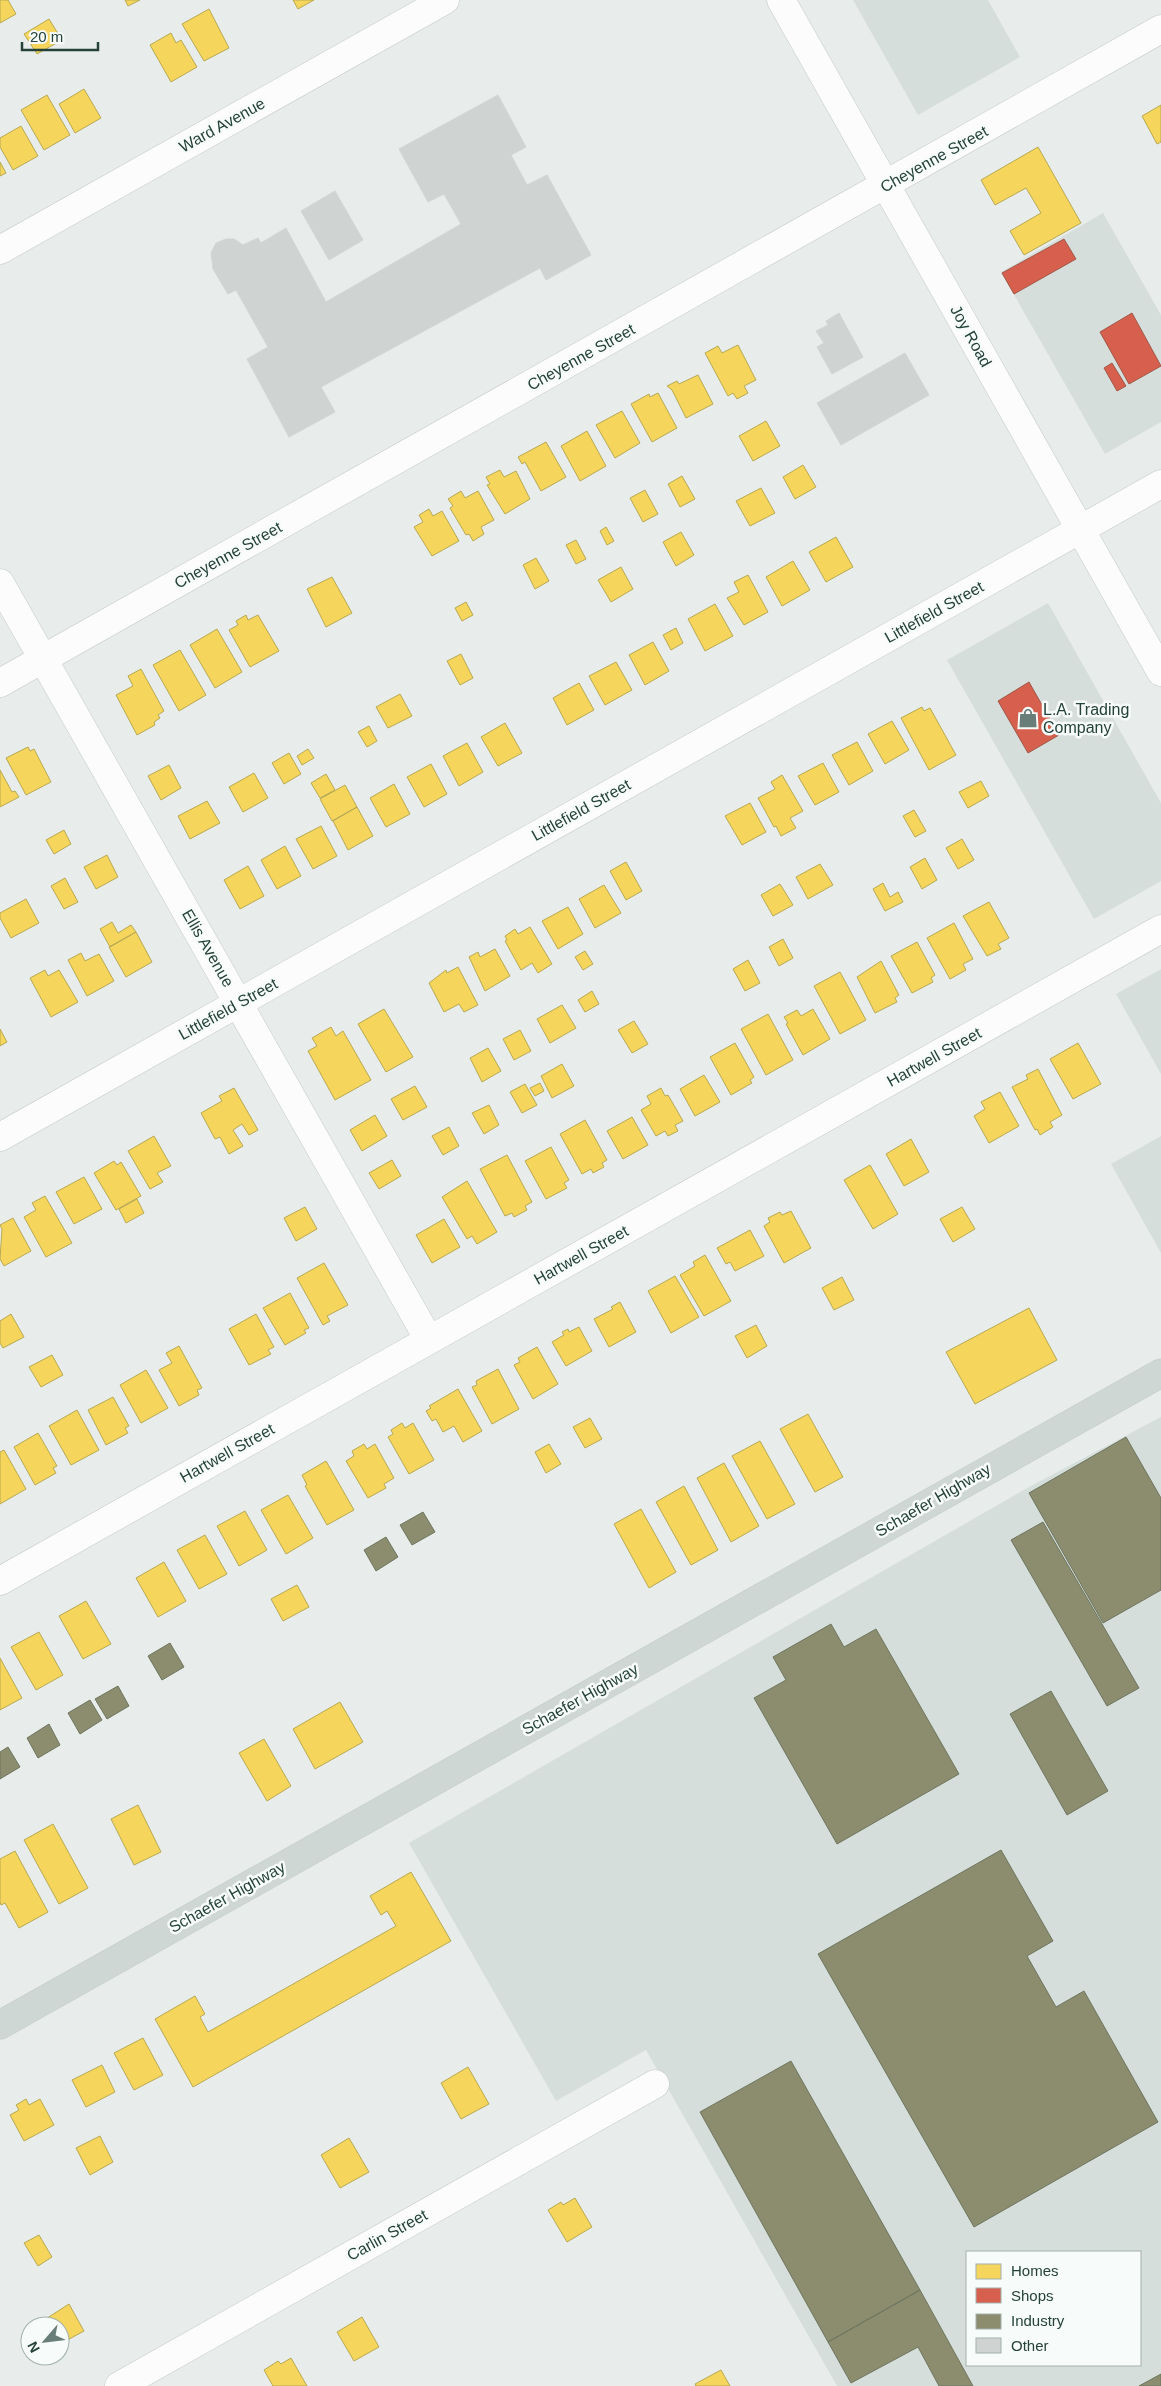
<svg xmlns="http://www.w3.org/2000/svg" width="1161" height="2386" viewBox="0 0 1161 2386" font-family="Arial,sans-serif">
<rect width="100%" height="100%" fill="#e8edeb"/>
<path fill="#d6dedb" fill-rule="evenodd" d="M 853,0 L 988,0 L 1020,57 L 918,115 Z
M 1103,213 L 1161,315 L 1161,422 L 1105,454 L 1001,272 Z
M 1048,603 L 1161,803 L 1161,881 L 1094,919 L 947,660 Z
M 1161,969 L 1161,1074 L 1116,994 Z
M 1161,1136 L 1161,1253 L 1111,1164 Z
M 1161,1417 L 1161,2386 L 837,2386 L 646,2050 L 556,2101 L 409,1843 L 1029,1487 ZM 967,2252 L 1140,2252 L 1140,2365 L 967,2365 Z"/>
<path fill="#f6d55c" stroke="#b7a952" d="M 0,0 L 8,0 L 16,14 L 0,23 Z
M 125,0 L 140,0 L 128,6 Z
M 293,0 L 314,0 L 298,9 Z
M 209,9 L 229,48 L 204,61 L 182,24 Z
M 49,19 L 62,40 L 37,54 L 24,34 Z
M 171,33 L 176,43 L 181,40 L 197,67 L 171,82 L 150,45 Z
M 84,89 L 101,118 L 75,133 L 59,104 Z
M 47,95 L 70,135 L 44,150 L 21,110 Z
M 1161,105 L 1161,142 L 1157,144 L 1142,116 Z
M 21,126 L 38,156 L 13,170 L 0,147 L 0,138 Z
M 1038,147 L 1081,223 L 1024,255 L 1010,231 L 1041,213 L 1026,188 L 995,205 L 981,180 Z
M 0,162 L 6,173 L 0,176 Z
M 738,345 L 756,380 L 744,386 L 748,393 L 737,399 L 733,393 L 728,396 L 705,353 L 718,346 L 722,353 Z
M 698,375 L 713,404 L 686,418 L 672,390 L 667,386 L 677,381 L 679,384 Z
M 658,393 L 677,428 L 652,442 L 631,404 L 649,394 L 650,397 Z
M 622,411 L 640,443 L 615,458 L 596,425 Z
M 766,421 L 780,446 L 753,461 L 739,436 Z
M 587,431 L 606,466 L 580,481 L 561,446 Z
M 546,442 L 566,477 L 541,491 L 525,462 L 522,464 L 518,457 Z
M 803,465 L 816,487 L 795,499 L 783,477 Z
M 500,470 L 504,477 L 516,471 L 530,499 L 505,514 L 487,485 L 490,484 L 486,477 Z
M 682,476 L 695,499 L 680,507 L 668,484 Z
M 761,488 L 775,513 L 750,526 L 736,501 Z
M 645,490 L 658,514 L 643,522 L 630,498 Z
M 461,491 L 465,498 L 478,491 L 494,520 L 481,527 L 484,534 L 473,541 L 469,534 L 466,535 L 450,508 L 453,506 L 448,499 Z
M 429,509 L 433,516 L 442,511 L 459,541 L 432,556 L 414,527 L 423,522 L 419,515 Z
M 606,527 L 614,541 L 607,545 L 600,531 Z
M 681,532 L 694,555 L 676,566 L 663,542 Z
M 836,537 L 853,567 L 826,582 L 809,552 Z
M 576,540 L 586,559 L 576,564 L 566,545 Z
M 536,558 L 549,581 L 535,589 L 523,565 Z
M 793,561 L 810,590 L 782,606 L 766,577 Z
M 621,567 L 633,589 L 611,602 L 598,580 Z
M 748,575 L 768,612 L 744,625 L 727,598 L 739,592 L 734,582 Z
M 332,577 L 352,613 L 326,627 L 307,589 Z
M 466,602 L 473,615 L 462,621 L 455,608 Z
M 715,604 L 733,636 L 705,651 L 688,619 Z
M 246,615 L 248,620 L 258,615 L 279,651 L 250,667 L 229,630 L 238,625 L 236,621 Z
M 676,628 L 683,643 L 671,650 L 663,635 Z
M 217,629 L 242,672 L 215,688 L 190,645 Z
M 653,642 L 669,671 L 645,685 L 629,655 Z
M 180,650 L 206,695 L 179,711 L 153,665 Z
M 461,654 L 473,678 L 460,685 L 447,661 Z
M 616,662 L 632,690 L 605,705 L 589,676 Z
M 141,669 L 164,711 L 158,715 L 160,718 L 154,722 L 155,725 L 137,735 L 116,695 L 133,686 L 128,676 Z
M 579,683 L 594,710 L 567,725 L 553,698 Z
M 400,694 L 412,716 L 388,728 L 376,707 Z
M 922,707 L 924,711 L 930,708 L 956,755 L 929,770 L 901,718 Z
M 892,721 L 909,750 L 885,764 L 868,734 Z
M 505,723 L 522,753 L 498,766 L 481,737 Z
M 369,726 L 377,741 L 367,747 L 358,732 Z
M 857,742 L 873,771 L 849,785 L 832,755 Z
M 467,743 L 483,772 L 459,786 L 443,756 Z
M 28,747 L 30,751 L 34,749 L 51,782 L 26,795 L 6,758 Z
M 308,749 L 314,758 L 302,765 L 297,756 Z
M 289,753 L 301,774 L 284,784 L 272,763 Z
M 823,763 L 839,792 L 815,805 L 798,776 Z
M 431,764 L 447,794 L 424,807 L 407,777 Z
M 169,765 L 181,788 L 161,800 L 148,776 Z
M 0,770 L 12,792 L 15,791 L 19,797 L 0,807 Z
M 254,773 L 268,798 L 243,812 L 229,787 Z
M 326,774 L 335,790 L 320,798 L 311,783 Z
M 782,775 L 803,811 L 790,818 L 796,828 L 781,836 L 776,826 L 774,827 L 758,798 L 775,789 L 771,782 Z
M 981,781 L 989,796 L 968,808 L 959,792 Z
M 394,784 L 410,814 L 386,827 L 370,798 Z
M 345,785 L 357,807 L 332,821 L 320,799 Z
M 207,801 L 220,823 L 190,839 L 178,816 Z
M 750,803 L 766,832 L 742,845 L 725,816 Z
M 357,807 L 373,836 L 348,850 L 333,821 Z
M 914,810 L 926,831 L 915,837 L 903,816 Z
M 321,826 L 337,856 L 313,869 L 296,839 Z
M 64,830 L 71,844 L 54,854 L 46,840 Z
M 962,839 L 974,860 L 958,869 L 946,848 Z
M 285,846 L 301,876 L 277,889 L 261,860 Z
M 107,855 L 118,877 L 96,889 L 84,867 Z
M 925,858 L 937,880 L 922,889 L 910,867 Z
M 626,862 L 642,891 L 626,900 L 610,871 Z
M 820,864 L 833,885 L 808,899 L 796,877 Z
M 248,866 L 264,896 L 240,909 L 224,880 Z
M 65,878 L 78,902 L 64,909 L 51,886 Z
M 883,883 L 890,897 L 898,892 L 903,902 L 885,911 L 873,889 Z
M 780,884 L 793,905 L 773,916 L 761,895 Z
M 604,885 L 621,913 L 595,928 L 579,899 Z
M 26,899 L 39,923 L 11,938 L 0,918 L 0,913 Z
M 989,902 L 1009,938 L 998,944 L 1001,949 L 987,956 L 963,916 Z
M 568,907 L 583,934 L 558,949 L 542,921 Z
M 112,922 L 118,933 L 131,925 L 136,932 L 110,947 L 100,929 Z
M 954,923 L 973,959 L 963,964 L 966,970 L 950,979 L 927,938 Z
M 530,927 L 552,964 L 538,973 L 532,963 L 521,970 L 505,941 L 507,940 L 505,936 L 515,929 L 518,934 Z
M 136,932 L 152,962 L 126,977 L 109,947 Z
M 783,939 L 793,958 L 779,966 L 769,947 Z
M 917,942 L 935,975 L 931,978 L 933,982 L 912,993 L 891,956 Z
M 495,949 L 510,976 L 485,991 L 469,957 L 478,952 L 480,957 Z
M 585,951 L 593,964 L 583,970 L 575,957 Z
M 81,953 L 85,961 L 99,954 L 114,981 L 87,996 L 68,960 Z
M 748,960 L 760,983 L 745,991 L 733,969 Z
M 881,961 L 899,995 L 895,998 L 897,1002 L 875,1013 L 857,977 Z
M 458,967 L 478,1005 L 464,1012 L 459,1004 L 444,1012 L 429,983 L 446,970 L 447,973 Z
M 45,970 L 48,976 L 59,970 L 78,1002 L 51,1017 L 30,978 Z
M 840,972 L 866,1020 L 840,1034 L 814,986 Z
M 592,991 L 599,1004 L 585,1012 L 578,1000 Z
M 562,1005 L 576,1028 L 550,1043 L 537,1019 Z
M 384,1009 L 413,1057 L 386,1072 L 358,1024 Z
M 813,1009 L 830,1039 L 803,1055 L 786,1024 L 788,1023 L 784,1017 L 797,1010 L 801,1016 Z
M 768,1014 L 793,1060 L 766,1075 L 741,1029 Z
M 634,1021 L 648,1044 L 632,1053 L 618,1030 Z
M 331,1027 L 336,1036 L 343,1031 L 371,1080 L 335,1100 L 308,1051 L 317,1046 L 312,1038 Z
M 0,1029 L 7,1042 L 0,1046 Z
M 520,1030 L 531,1051 L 514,1060 L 503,1039 Z
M 735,1043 L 754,1077 L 750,1080 L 752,1083 L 731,1095 L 710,1057 Z
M 1078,1043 L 1101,1084 L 1073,1099 L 1050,1059 Z
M 488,1048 L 501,1071 L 482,1082 L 470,1058 Z
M 562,1064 L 574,1086 L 552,1098 L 541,1076 Z
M 1038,1069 L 1062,1115 L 1050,1122 L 1053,1127 L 1040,1135 L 1037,1129 L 1035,1130 L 1012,1087 L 1028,1079 L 1026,1075 Z
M 704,1075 L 720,1102 L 695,1116 L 680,1089 Z
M 540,1083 L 544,1091 L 535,1096 L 530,1088 Z
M 525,1084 L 537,1105 L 522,1113 L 510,1092 Z
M 415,1086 L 427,1107 L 403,1120 L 391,1099 Z
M 234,1088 L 258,1130 L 249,1135 L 242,1124 L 233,1130 L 243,1146 L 229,1154 L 220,1137 L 215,1139 L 201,1113 L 222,1101 L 219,1096 Z
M 661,1088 L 665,1096 L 668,1095 L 683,1121 L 675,1125 L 678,1131 L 668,1136 L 665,1131 L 656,1136 L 641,1110 L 651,1104 L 647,1096 Z
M 1000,1092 L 1019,1126 L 989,1143 L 974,1116 L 985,1109 L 981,1102 Z
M 489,1105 L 499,1125 L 484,1134 L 472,1113 Z
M 375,1115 L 387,1136 L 362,1151 L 350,1130 Z
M 632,1117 L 648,1145 L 623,1159 L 607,1131 Z
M 585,1120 L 607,1160 L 602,1163 L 604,1167 L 593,1173 L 591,1169 L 582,1174 L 560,1134 Z
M 449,1127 L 459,1146 L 443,1155 L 432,1136 Z
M 154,1136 L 171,1166 L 157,1173 L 163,1182 L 150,1189 L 128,1151 Z
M 911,1139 L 929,1172 L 904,1186 L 886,1154 Z
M 551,1147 L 569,1180 L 564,1183 L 567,1188 L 546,1199 L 525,1161 Z
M 507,1155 L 532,1202 L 525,1206 L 527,1210 L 514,1217 L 512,1213 L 505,1216 L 480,1169 Z
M 392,1160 L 401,1176 L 379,1189 L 369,1173 Z
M 114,1161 L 117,1165 L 121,1162 L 141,1196 L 116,1210 L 94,1173 Z
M 870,1165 L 898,1214 L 873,1229 L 844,1180 Z
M 84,1177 L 102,1209 L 74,1224 L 56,1192 Z
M 467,1181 L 497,1232 L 477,1244 L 472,1236 L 467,1239 L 442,1197 Z
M 45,1196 L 72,1243 L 46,1257 L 24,1217 L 36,1210 L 32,1203 Z
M 137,1199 L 144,1213 L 126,1223 L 119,1209 Z
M 305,1207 L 317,1229 L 296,1241 L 284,1218 Z
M 962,1207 L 975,1229 L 953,1242 L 940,1219 Z
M 791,1211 L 811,1248 L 784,1263 L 764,1226 L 770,1222 L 768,1218 L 780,1212 L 782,1215 Z
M 13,1218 L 31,1251 L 4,1266 L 0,1259 L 2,1229 L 0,1225 Z
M 444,1219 L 460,1247 L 432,1263 L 416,1235 Z
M 750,1230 L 764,1256 L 735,1271 L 730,1262 L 726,1264 L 717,1248 Z
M 705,1255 L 731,1301 L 704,1316 L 680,1275 L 695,1266 L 693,1262 Z
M 324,1263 L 348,1305 L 327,1316 L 330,1321 L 323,1325 L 297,1278 Z
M 675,1276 L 699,1317 L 671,1333 L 648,1291 Z
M 842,1277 L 854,1300 L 834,1310 L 822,1288 Z
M 290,1293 L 309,1328 L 304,1330 L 306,1333 L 285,1345 L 263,1308 Z
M 620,1302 L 636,1332 L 609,1347 L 594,1319 L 613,1309 L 611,1307 Z
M 1029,1308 L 1057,1360 L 975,1404 L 946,1352 Z
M 11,1314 L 24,1337 L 3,1348 L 0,1343 L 0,1321 Z
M 256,1314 L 274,1347 L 268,1350 L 271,1354 L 249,1365 L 229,1329 Z
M 756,1325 L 767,1346 L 747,1358 L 735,1336 Z
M 579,1327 L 592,1351 L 566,1366 L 552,1342 L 564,1335 L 562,1332 L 568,1329 L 569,1332 Z
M 179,1346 L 202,1388 L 197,1390 L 199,1395 L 179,1406 L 159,1370 L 172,1363 L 166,1353 Z
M 537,1347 L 558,1384 L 533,1399 L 514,1365 L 520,1362 L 518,1358 Z
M 52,1355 L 63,1375 L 41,1387 L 29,1367 Z
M 498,1369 L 519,1409 L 492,1424 L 472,1387 L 477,1385 L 476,1381 Z
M 146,1370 L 168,1408 L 141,1423 L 120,1385 Z
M 458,1389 L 482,1431 L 463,1442 L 454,1426 L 443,1432 L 436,1419 L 432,1421 L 426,1411 L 431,1408 L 429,1406 Z
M 113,1397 L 129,1426 L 125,1428 L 128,1433 L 106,1445 L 88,1410 Z
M 77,1410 L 99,1450 L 71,1465 L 49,1426 Z
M 808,1414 L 843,1477 L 815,1492 L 780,1429 Z
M 590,1418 L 602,1439 L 585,1448 L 573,1427 Z
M 402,1423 L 405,1428 L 413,1423 L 434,1460 L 409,1474 L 388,1437 L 393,1434 L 391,1430 Z
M 38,1433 L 57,1466 L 53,1468 L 56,1473 L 35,1485 L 14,1447 Z
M 760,1441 L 795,1504 L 767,1519 L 732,1456 Z
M 364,1444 L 367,1449 L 375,1444 L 394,1478 L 384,1484 L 386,1488 L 368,1498 L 346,1461 L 354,1456 L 352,1451 Z
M 549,1444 L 561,1464 L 546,1473 L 535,1452 Z
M 4,1450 L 26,1489 L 0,1504 L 0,1452 Z
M 326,1461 L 354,1510 L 327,1525 L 305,1486 L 307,1485 L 302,1475 Z
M 724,1463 L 759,1526 L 731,1542 L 697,1478 Z
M 684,1486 L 718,1550 L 691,1565 L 656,1502 Z
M 288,1495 L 313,1538 L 286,1554 L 261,1510 Z
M 641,1509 L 676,1572 L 649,1588 L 614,1524 Z
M 245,1511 L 267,1550 L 239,1566 L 217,1526 Z
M 205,1535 L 227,1574 L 199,1589 L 177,1550 Z
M 164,1562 L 186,1601 L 158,1617 L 136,1578 Z
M 297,1585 L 309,1607 L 283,1621 L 271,1599 Z
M 86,1601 L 111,1644 L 83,1659 L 59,1616 Z
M 39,1632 L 63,1675 L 36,1690 L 11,1647 Z
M 0,1658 L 22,1698 L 0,1710 Z
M 340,1702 L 363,1742 L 315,1769 L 293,1729 Z
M 264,1739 L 291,1786 L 267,1801 L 239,1753 Z
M 138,1805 L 161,1852 L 134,1865 L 111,1819 Z
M 53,1824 L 88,1888 L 59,1904 L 24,1840 Z
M 15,1851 L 48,1912 L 19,1928 L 5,1903 L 1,1905 L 0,1902 L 0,1859 Z
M 411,1872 L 451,1941 L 193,2087 L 155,2019 L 195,1996 L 205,2014 L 200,2017 L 208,2032 L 396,1926 L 387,1911 L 381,1915 L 370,1896 Z
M 143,2038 L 163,2075 L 134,2090 L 114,2053 Z
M 102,2065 L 115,2092 L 86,2107 L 72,2080 Z
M 468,2067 L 489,2104 L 461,2119 L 441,2083 Z
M 26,2099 L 29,2105 L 40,2099 L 54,2125 L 24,2141 L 10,2115 L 19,2110 L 16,2105 Z
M 100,2136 L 113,2162 L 90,2175 L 76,2148 Z
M 349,2138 L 369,2172 L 340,2188 L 321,2155 Z
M 575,2198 L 592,2227 L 567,2242 L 548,2210 L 561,2202 L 563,2205 Z
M 39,2235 L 52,2257 L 38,2266 L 24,2243 Z
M 69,2304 L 84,2331 L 60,2344 L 60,2326 L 43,2326 L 41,2322 Z
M 362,2317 L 379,2347 L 354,2361 L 337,2332 Z
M 291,2358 L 307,2386 L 273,2386 L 264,2370 L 278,2361 L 281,2364 Z
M 721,2370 L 730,2386 L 696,2386 L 695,2384 Z"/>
<path fill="#d6604d" stroke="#a15747" d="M 1064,239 L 1076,259 L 1014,294 L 1002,273 Z
M 1132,313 L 1161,366 L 1129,384 L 1100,332 Z
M 1112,363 L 1126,386 L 1117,391 L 1104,368 Z
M 1029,682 L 1059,735 L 1028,753 L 998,701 Z"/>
<path fill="#8c8c6e" stroke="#6d765e" d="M 1126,1437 L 1161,1498 L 1161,1590 L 1103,1623 L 1029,1493 Z
M 423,1512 L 435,1532 L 412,1545 L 400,1525 Z
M 1043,1522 L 1139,1688 L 1107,1706 L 1011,1540 Z
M 386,1537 L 398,1557 L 376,1571 L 364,1550 Z
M 831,1624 L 844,1647 L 876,1629 L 959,1774 L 837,1844 L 754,1698 L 786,1680 L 773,1657 Z
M 170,1643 L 184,1667 L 162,1680 L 148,1656 Z
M 118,1686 L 129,1706 L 107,1719 L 95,1699 Z
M 1051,1691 L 1108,1791 L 1067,1815 L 1010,1714 Z
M 90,1700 L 102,1720 L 80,1734 L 68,1713 Z
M 49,1724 L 60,1745 L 38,1758 L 27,1738 Z
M 8,1747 L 20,1767 L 0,1779 L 0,1752 Z
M 1001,1850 L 1053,1941 L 1027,1956 L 1056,2007 L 1084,1991 L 1158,2122 L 974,2227 L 818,1954 Z
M 791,2061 L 920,2290 L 828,2342 L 700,2112 Z
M 920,2290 L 973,2386 L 939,2386 L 918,2347 L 851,2383 L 828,2342 Z
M 1161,2374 L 1161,2386 L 1139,2386 Z"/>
<path fill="#cfd4d2" stroke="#d1d6d4" d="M 498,95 L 526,147 L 511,155 L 527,185 L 547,175 L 591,255 L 546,280 L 540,268 L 321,387 L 335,412 L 289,437 L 247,359 L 268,347 L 236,290 L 228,294 L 213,269 L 211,253 L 216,243 L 226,239 L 234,239 L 243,245 L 258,238 L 261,243 L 286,228 L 326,302 L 461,224 L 444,194 L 428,202 L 399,149 Z
M 335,191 L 363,240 L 329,260 L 301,211 Z
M 839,313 L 863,357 L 832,374 L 817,347 L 824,343 L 816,331 L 828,325 L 826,321 Z
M 905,353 L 929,395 L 841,445 L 817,403 Z"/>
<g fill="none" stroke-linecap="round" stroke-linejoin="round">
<defs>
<path id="minor" d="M 781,0 L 1161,672
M 0,250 L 445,0
M 0,583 L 429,1340
M 0,683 L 1161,29
M 0,1137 L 1161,484
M 0,1581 L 1161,929
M 119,2386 L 655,2084"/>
<path id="major" d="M 0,2025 L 1161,1373"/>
</defs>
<use href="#minor" stroke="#c5cac8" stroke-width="29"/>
<use href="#major" stroke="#c3ccc9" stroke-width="29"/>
<use href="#minor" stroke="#fcfcfc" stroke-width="28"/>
<use href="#major" stroke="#cfd7d5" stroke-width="28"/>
</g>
<defs>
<symbol id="shop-bare" viewBox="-9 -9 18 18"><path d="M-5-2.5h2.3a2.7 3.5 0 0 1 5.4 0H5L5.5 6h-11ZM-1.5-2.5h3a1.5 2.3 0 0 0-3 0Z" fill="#697e78" stroke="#f7fbf9" stroke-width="2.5" paint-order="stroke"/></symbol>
</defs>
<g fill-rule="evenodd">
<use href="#shop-bare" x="1014" y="704" width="28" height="28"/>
</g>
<g text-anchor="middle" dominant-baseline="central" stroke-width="5" stroke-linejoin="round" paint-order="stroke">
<g font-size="16" fill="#24423a" stroke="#f7fbf9">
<text transform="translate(222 125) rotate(-29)">Ward Avenue</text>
<text transform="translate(934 159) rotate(-29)">Cheyenne Street</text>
<text transform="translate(971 336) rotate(61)">Joy Road</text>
<text transform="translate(581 357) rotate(-29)">Cheyenne Street</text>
<text transform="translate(228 555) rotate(-29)">Cheyenne Street</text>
<text transform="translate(934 612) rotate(-29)">Littlefield Street</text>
<text transform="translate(581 810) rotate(-29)">Littlefield Street</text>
<text transform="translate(208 948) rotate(60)">Ellis Avenue</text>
<text transform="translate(228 1009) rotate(-29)">Littlefield Street</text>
<text transform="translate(934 1057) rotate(-29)">Hartwell Street</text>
<text transform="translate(581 1255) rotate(-29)">Hartwell Street</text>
<text transform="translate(227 1453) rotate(-29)">Hartwell Street</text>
<text transform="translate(933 1500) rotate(-30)">Schaefer Highway</text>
<text transform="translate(580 1699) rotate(-29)">Schaefer Highway</text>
<text transform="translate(227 1897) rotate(-29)">Schaefer Highway</text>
<text transform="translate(387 2235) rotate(-29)">Carlin Street</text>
</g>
<g font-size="16" fill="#24423a" stroke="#f7fbf9" text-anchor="start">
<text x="1043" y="709">L.A. Trading<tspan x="1043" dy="18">Company</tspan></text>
</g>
</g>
<rect x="966" y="2251" width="175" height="115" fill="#f7fbf9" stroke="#a3b1ad"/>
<rect x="976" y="2264" width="25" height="15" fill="#f6d55c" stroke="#a3b1ad"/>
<text x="1011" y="2276" font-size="15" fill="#24423a">Homes</text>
<rect x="976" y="2288" width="25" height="15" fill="#d6604d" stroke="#a3b1ad"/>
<text x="1011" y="2301" font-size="15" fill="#24423a">Shops</text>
<rect x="976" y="2314" width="25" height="15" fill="#8c8c6e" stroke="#a3b1ad"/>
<text x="1011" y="2326" font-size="15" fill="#24423a">Industry</text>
<rect x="976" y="2338" width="25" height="15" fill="#cfd4d2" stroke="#a3b1ad"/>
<text x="1011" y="2351" font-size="15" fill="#24423a">Other</text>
<g transform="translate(45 2341) rotate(242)"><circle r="24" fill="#f7fbf9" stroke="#a3b1ad"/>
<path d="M0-4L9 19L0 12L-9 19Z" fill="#697e78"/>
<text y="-8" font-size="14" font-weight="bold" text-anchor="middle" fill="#24423a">N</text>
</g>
<path d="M22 42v8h76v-8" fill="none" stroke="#24423a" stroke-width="2.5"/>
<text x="30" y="42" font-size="15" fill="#24423a" stroke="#f7fbf9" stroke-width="4" paint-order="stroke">20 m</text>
</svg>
